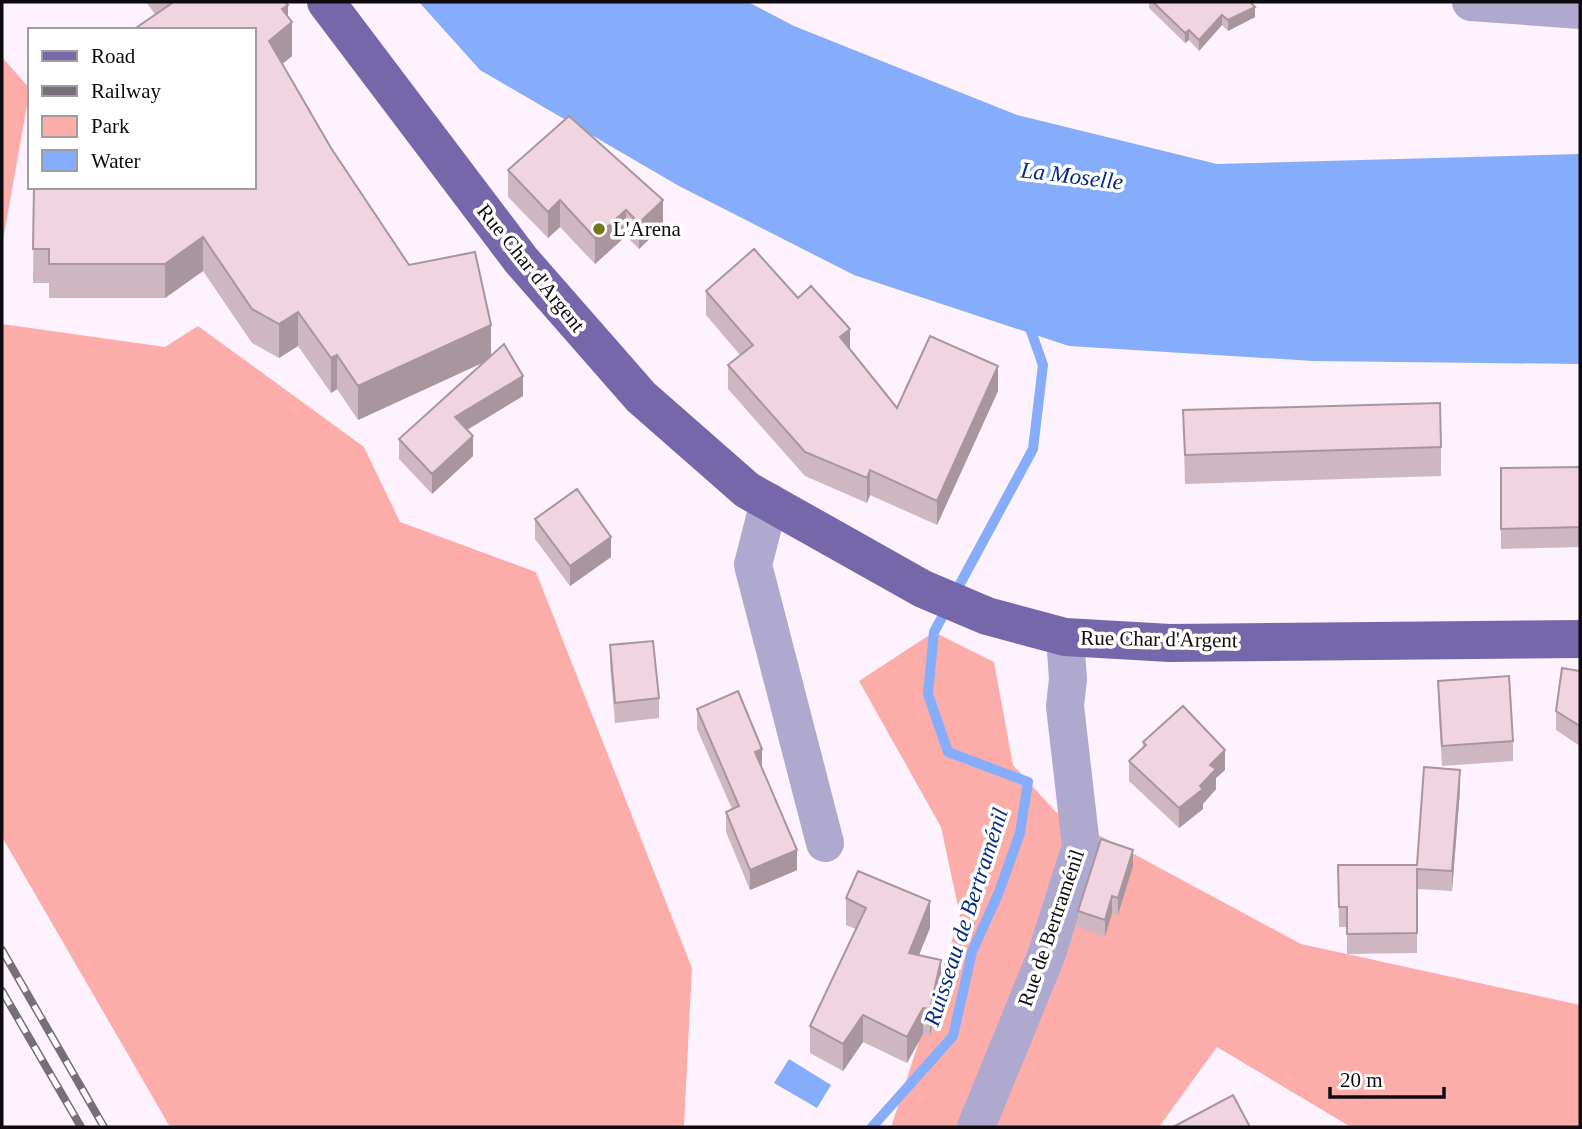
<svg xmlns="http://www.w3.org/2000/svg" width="1582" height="1129" viewBox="0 0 1582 1129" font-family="Georgia,serif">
<rect width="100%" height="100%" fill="#fdf2fe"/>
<path fill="#fcadaa" d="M 2,57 L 30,89 L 2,246 Z
M 2,324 L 165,347 L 198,326 L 364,447 L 400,522 L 536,572 L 692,968 L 684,1127 L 170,1127 L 2,837 Z
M 934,632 L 994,662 L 1013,765 L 1056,812 L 1301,944 L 1580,1005 L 1580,1127 L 1351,1127 L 1217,1047 L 1159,1127 L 891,1127 L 960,916 L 941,827 L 859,681 Z"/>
<path fill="#85adfb" d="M 419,2 L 748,2 L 794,26 L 1017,115 L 1217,164 L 1580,154 L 1580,364 L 1313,361 L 1069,346 L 854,275 L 679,186 L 480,70 Z
M 789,1059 L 831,1085 L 817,1108 L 774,1083 Z"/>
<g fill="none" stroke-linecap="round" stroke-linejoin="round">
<path stroke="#85adfb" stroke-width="10" d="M 872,1127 L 953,1036 L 972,952 L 999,892 L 1020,833 L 1028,782 L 948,752 L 928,694 L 934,632 L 1033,449 L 1043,365 L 1027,320"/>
<path stroke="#afa9cf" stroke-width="38" d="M 1471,2 L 1580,10
M 769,502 L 753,565 L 825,843
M 976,1127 L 1046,956 L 1081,846 L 1065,706 L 1068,679 L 1065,637"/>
<path stroke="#7667aa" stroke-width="38" d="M 326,2 L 521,260 L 641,397 L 747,490 L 923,589 L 987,616 L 1065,637 L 1170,643 L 1580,639"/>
<defs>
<path id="rail" d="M 2,950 L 104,1127
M 2,991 L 81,1127"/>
</defs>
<use href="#rail" stroke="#766f77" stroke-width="8"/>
<use href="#rail" stroke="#fff" stroke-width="5" stroke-dasharray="16" stroke-linecap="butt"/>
</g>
<path fill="#ceb7c1" d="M 146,2 L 285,2 L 288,16 L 292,56 L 282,64 L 331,148 L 409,265 L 491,356 L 523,396 L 467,430 L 473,456 L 432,494 L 399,459 L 399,439 L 484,362 L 358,420 L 337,389 L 331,393 L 298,346 L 279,358 L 252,343 L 203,271 L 165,298 L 49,298 L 49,283 L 33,283 L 34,187 L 155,14 Z
M 1149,2 L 1250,2 L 1255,17 L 1228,31 L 1222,25 L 1199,51 L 1189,40 L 1185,43 L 1149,8 Z
M 569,116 L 663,226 L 639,249 L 626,236 L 595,264 L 560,227 L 548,238 L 508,197 L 508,170 Z
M 706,291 L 798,298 L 850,349 L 897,408 L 998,391 L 937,525 L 870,495 L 867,503 L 805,476 L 728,389 L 728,365 L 740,355 L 706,315 Z
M 1183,410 L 1441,447 L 1441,476 L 1185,484 Z
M 1580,467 L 1580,547 L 1501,549 L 1501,468 Z
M 535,519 L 611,557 L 570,586 L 535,539 Z
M 610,645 L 659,698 L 659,718 L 615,723 L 610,665 Z
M 1580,671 L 1580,746 L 1556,730 L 1556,711 Z
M 1438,681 L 1513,741 L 1513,761 L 1442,766 L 1438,701 Z
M 697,709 L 762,768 L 797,870 L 750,890 L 726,832 L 726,812 L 732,809 L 697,729 Z
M 1143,742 L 1225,770 L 1216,778 L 1216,789 L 1203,804 L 1203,809 L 1179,828 L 1129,781 L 1129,761 L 1143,747 Z
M 1460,790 L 1452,891 L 1417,889 L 1417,953 L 1347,954 L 1347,927 L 1339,927 L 1338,865 L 1417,865 Z
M 1133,866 L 1118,915 L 1112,913 L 1105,937 L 1078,927 L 1078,911 Z
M 846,898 L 930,928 L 919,955 L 941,987 L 930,1036 L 923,1034 L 907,1063 L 863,1042 L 843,1071 L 810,1053 L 810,1026 L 856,929 L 846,925 Z"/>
<path fill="#a8959d" d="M 288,5 L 288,25 L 292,22 L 292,56 L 269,75 L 269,41 L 282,9 Z
M 1255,7 L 1255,17 L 1228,31 L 1228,20 Z
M 1222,15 L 1222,25 L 1199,51 L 1199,40 Z
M 1189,30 L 1189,40 L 1185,43 L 1185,33 Z
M 560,200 L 560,227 L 548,238 L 548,212 Z
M 663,200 L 663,226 L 639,249 L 639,223 Z
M 626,210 L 626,236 L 595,264 L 595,238 Z
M 203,237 L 203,271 L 165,298 L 165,264 Z
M 298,312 L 298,346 L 279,358 L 279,324 Z
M 491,325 L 491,359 L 358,420 L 358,386 Z
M 850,329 L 850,353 L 840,337 Z
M 337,355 L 337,389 L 331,393 L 331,358 Z
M 998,366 L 998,391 L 937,525 L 937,501 Z
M 523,376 L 523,396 L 455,437 L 455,417 Z
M 473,436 L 473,456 L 432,494 L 432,474 Z
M 870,470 L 870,495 L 867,503 L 867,478 Z
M 611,537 L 611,557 L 570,586 L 570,566 Z
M 762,749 L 762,769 L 755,752 Z
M 1225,750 L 1225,770 L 1216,778 L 1216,789 L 1203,804 L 1203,809 L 1179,828 L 1179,808 L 1200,786 L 1210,765 Z
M 1460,770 L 1460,790 L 1452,891 L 1452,871 Z
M 797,850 L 797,870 L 750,890 L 750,870 Z
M 1133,850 L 1133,866 L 1118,915 L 1118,898 Z
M 1112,896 L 1112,913 L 1105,937 L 1105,920 Z
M 930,901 L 930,928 L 909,979 L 909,953 Z
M 941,960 L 941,987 L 930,1036 L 930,1009 Z
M 923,1008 L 923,1034 L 907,1063 L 907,1037 Z
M 863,1015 L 863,1042 L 843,1071 L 843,1044 Z"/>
<path fill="#f0d5e0" stroke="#a8959d" stroke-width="2" d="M 171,2 L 285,2 L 288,5 L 282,9 L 292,22 L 269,41 L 331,148 L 409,265 L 475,252 L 491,325 L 358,386 L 337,355 L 331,358 L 298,312 L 279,324 L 252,309 L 203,237 L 165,264 L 49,264 L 49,249 L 33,249 L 34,187 L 254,187 L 254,30 L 133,30 L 172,3 Z
M 1153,2 L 1250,2 L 1255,7 L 1228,20 L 1222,15 L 1199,40 L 1189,30 L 1185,33 Z
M 569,116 L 663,200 L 639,223 L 626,210 L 595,238 L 560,200 L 548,212 L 508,170 Z
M 754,249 L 798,298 L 811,286 L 850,329 L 840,337 L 897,408 L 930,336 L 998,366 L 937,501 L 870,470 L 867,478 L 805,452 L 728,365 L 753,345 L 706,291 Z
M 504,344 L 523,376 L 455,417 L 473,436 L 432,474 L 399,439 Z
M 1440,403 L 1441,447 L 1185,455 L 1183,410 Z
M 1580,467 L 1580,527 L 1501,529 L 1501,468 Z
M 577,489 L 611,537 L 570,566 L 535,519 Z
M 653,641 L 659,698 L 615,703 L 610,645 Z
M 1562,668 L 1580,671 L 1580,726 L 1556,711 Z
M 1509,676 L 1513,741 L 1442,746 L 1438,681 Z
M 738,691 L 762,749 L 755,752 L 797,850 L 750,870 L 726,812 L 739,806 L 697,709 Z
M 1183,706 L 1225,750 L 1210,765 L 1216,769 L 1200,786 L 1203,789 L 1179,808 L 1129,761 L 1146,745 L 1143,742 Z
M 1424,767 L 1460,770 L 1452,871 L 1417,869 L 1417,933 L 1347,934 L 1347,907 L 1339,907 L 1338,865 L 1417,865 Z
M 1101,839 L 1133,850 L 1118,898 L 1112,896 L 1105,920 L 1078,911 Z
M 858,871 L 930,901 L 909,953 L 941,960 L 930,1009 L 923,1008 L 907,1037 L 863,1015 L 843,1044 L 810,1026 L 866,908 L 846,898 Z
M 1233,1095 L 1250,1127 L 1173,1127 Z"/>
<circle fill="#74771e" stroke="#fff" stroke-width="2.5" cx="599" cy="229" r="7"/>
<g text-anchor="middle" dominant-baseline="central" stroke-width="7" stroke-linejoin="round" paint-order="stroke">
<g font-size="21" fill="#0f0a10" stroke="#fff" text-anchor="start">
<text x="613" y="229">L'Arena</text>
</g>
<g font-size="21" fill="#0f0a10" stroke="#fff">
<text transform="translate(531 268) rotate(51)">Rue Char d'Argent</text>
<text transform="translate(1159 639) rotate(1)">Rue Char d'Argent</text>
<text transform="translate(1051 928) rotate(-71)">Rue de Bertraménil</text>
</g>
<g font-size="23" font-style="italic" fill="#042b81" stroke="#fff">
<text transform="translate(1072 176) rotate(7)">La Moselle</text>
<text transform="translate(966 917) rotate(-72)">Ruisseau de Bertraménil</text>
</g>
</g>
<rect width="1582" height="1129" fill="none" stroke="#0f0a10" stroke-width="7"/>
<rect x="28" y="28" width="228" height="161" fill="#ffffff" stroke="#9f9d9f" stroke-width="2"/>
<rect x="42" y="51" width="35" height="10" fill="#7667aa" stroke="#9f9d9f" stroke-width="2"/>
<text x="91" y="63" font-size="21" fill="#0f0a10">Road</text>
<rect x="42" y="86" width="35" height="10" fill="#766f77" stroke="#9f9d9f" stroke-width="2"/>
<text x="91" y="98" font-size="21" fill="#0f0a10">Railway</text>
<rect x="42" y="116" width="35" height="21" fill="#fcadaa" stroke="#9f9d9f" stroke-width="2"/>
<text x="91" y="133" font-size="21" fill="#0f0a10">Park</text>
<rect x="42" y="150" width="35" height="21" fill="#85adfb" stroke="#9f9d9f" stroke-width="2"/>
<text x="91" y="168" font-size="21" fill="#0f0a10">Water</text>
<path d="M1330 1087v10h114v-10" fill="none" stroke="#0f0a10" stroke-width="3.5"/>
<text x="1340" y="1087" font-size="21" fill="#0f0a10" stroke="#ffffff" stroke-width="5" paint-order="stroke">20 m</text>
</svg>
